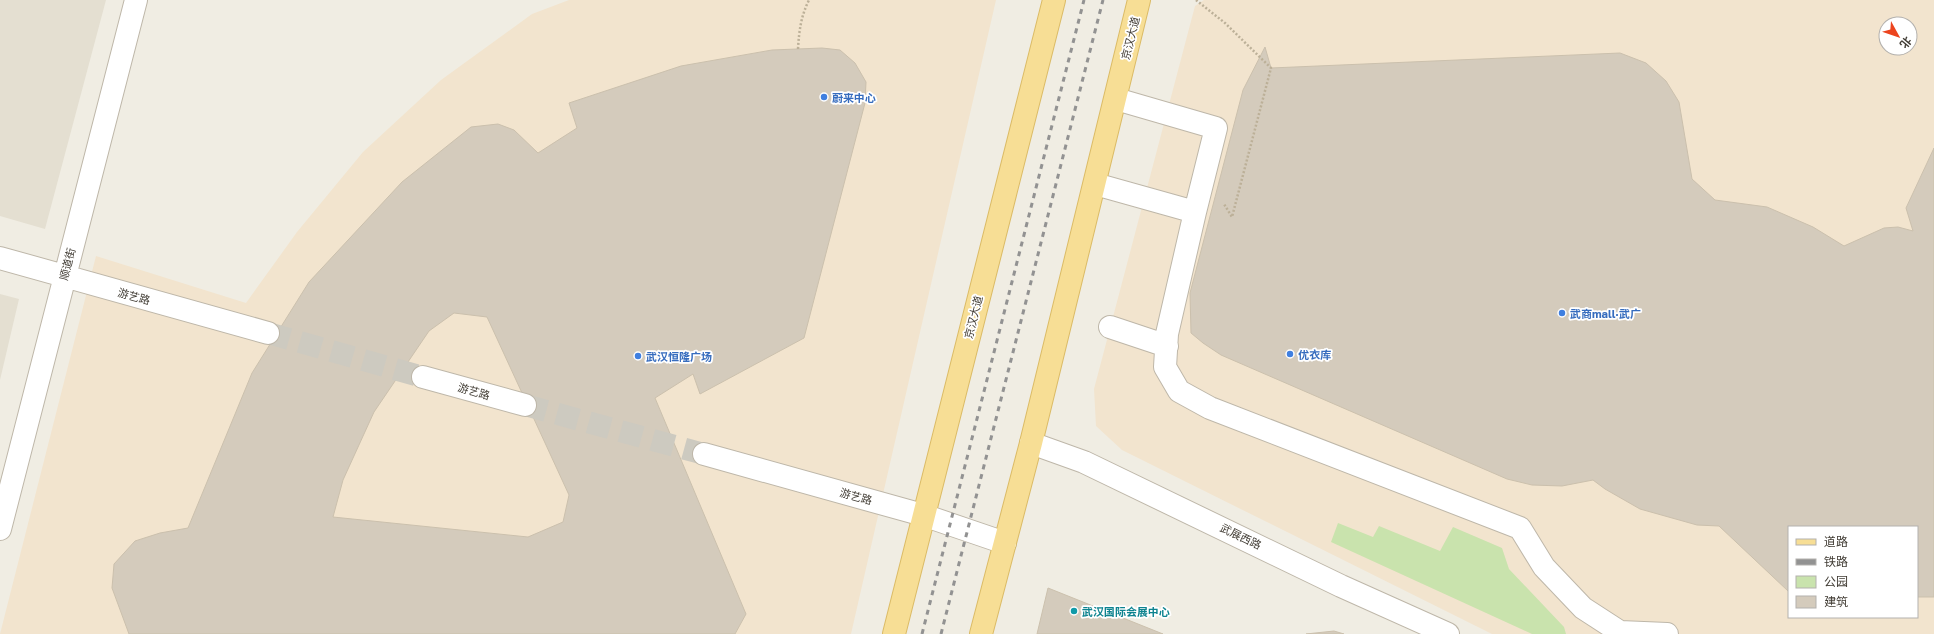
<svg xmlns="http://www.w3.org/2000/svg" width="1934" height="634" viewBox="0 0 1934 634" font-family="'Golos Text','Noto Sans SC',sans-serif">
<rect width="100%" height="100%" fill="#f0ede3"/>
<path fill="#e4dfd1" d="M 0,0 L 106,0 L 45,229 L 0,216 Z
M 0,294 L 19,299 L 0,380 Z"/>
<path fill="#f2e4ce" fill-rule="evenodd" d="M 569,0 L 996,0 L 851,634 L 0,634 L 96,256 L 246,303 L 297,232 L 363,152 L 441,80 L 532,14 Z
M 1204,0 L 1934,0 L 1934,634 L 1492,634 L 1122,450 L 1096,426 L 1094,389 L 1195,6 ZM 1886,24 L 1910,24 L 1910,48 L 1886,48 ZM 1789,527 L 1917,527 L 1917,617 L 1789,617 Z"/>
<path fill="#c9e3ad" d="M 1338,523 L 1373,537 L 1379,526 L 1440,551 L 1453,527 L 1502,548 L 1509,569 L 1564,627 L 1566,634 L 1532,634 L 1331,542 Z"/>
<path fill="#d4cbbc" stroke="#cbc0ad" fill-rule="evenodd" d="M 1265,47 L 1271,68 L 1620,53 L 1646,63 L 1666,81 L 1679,102 L 1692,179 L 1715,200 L 1767,207 L 1813,227 L 1844,246 L 1884,228 L 1898,227 L 1913,231 L 1906,208 L 1934,148 L 1934,597 L 1917,597 L 1917,527 L 1789,527 L 1789,591 L 1788,591 L 1719,526 L 1697,525 L 1640,509 L 1605,489 L 1593,480 L 1562,486 L 1532,485 L 1507,479 L 1221,355 L 1203,343 L 1191,333 L 1190,293 L 1243,90 Z
M 822,48 L 840,50 L 855,63 L 866,82 L 865,103 L 804,338 L 700,394 L 693,374 L 655,398 L 746,614 L 735,634 L 129,634 L 112,588 L 114,564 L 135,541 L 160,533 L 188,528 L 252,373 L 309,282 L 402,182 L 471,127 L 498,124 L 514,130 L 538,153 L 577,128 L 569,103 L 681,66 L 772,50 ZM 454,313 L 487,317 L 569,495 L 563,522 L 528,537 L 333,517 L 343,480 L 374,412 L 429,331 Z
M 1048,588 L 1163,634 L 1037,634 Z
M 1334,631 L 1344,634 L 1306,634 Z"/>
<g fill="none" stroke-linecap="round" stroke-linejoin="round">
<path stroke="#cdcac0" stroke-width="22" stroke-dasharray="22 11" stroke-linecap="butt" d="M 268,333 L 423,377
M 525,405 L 704,454"/>
<defs>
<path id="minor" d="M 1116,99 L 1216,128 L 1195,212
M 1095,184 L 1195,212 L 1167,334 L 1165,367 L 1179,391 L 1210,408 L 1520,528 L 1544,567 L 1583,608 L 1620,632
M 0,258 L 268,333
M 1110,327 L 1167,346
M 423,377 L 525,405
M 1031,443 L 1084,462 L 1341,586 L 1448,634
M 704,454 L 923,515 L 1005,543
M 0,529 L 136,0
M 1619,634 L 1620,632 L 1667,634"/>
<path id="major" d="M 894,634 L 1054,0
M 981,634 L 1031,443 L 1139,0"/>
</defs>
<use href="#minor" stroke="#beb7a9" stroke-width="24"/>
<use href="#major" stroke="#dbbb66" stroke-width="24"/>
<path stroke="#bcb098" stroke-width="2.5" stroke-dasharray="2 2" stroke-linecap="butt" d="M 1196,0 L 1225,23 L 1271,68 L 1232,217 L 1224,204
M 798,49 C 799,31 801,16 809,0"/>
<use href="#minor" stroke="#fff" stroke-width="22"/>
<use href="#major" stroke="#f7de95" stroke-width="22"/>
<path stroke="#929292" stroke-width="3" stroke-dasharray="5 5" stroke-linecap="butt" d="M 922,634 L 1084,0
M 941,634 L 1103,0"/>
</g>
<g fill="#3f7fe0" stroke="#fff" stroke-width="1.5">
<circle cx="824" cy="97" r="4"/>
<circle cx="1562" cy="313" r="4"/>
<circle cx="1290" cy="354" r="4"/>
<circle cx="638" cy="356" r="4"/>
</g>
<circle fill="#0f9aa8" stroke="#fff" stroke-width="1.5" cx="1074" cy="611" r="4"/>
<g text-anchor="middle" dominant-baseline="central" stroke-width="3.5" stroke-linejoin="round" paint-order="stroke">
<g font-size="11" fill="#413c34" stroke="#fff">
<text transform="translate(1130 38) rotate(-76)">京汉大道</text>
<text transform="translate(67 264) rotate(-76)">顺道街</text>
<text transform="translate(134 296) rotate(15)">游艺路</text>
<text transform="translate(973 317) rotate(-76)">京汉大道</text>
<text transform="translate(474 391) rotate(16)">游艺路</text>
<text transform="translate(856 496) rotate(15)">游艺路</text>
<text transform="translate(1241 536) rotate(26)">武展西路</text>
</g>
<g font-size="11" font-weight="bold" fill="#366cbe" stroke="#fff" text-anchor="start">
<text x="832" y="97">蔚来中心</text>
<text x="1570" y="313">武商mall·武广</text>
<text x="1298" y="354">优衣库</text>
<text x="646" y="356">武汉恒隆广场</text>
</g>
<g font-size="11" font-weight="bold" fill="#0d838f" stroke="#fff" text-anchor="start">
<text x="1082" y="611">武汉国际会展中心</text>
</g>
</g>
<rect x="1788" y="526" width="130" height="92" fill="#ffffff" stroke="#b3b1ae"/>
<rect x="1796" y="539" width="20" height="6" fill="#f7de95" stroke="#b3b1ae"/>
<text x="1824" y="546" font-size="12" fill="#413c34">道路</text>
<rect x="1796" y="559" width="20" height="6" fill="#929292" stroke="#b3b1ae"/>
<text x="1824" y="566" font-size="12" fill="#413c34">铁路</text>
<rect x="1796" y="576" width="20" height="12" fill="#c9e3ad" stroke="#b3b1ae"/>
<text x="1824" y="586" font-size="12" fill="#413c34">公园</text>
<rect x="1796" y="596" width="20" height="12" fill="#d4cbbc" stroke="#b3b1ae"/>
<text x="1824" y="606" font-size="12" fill="#413c34">建筑</text>
<g transform="translate(1898 36) rotate(130)"><circle r="19" fill="#ffffff" stroke="#b3b1ae"/>
<path d="M0-3L7 15L0 10L-7 15Z" fill="#ec441e"/>
<text y="-6" font-size="11" font-weight="bold" text-anchor="middle" fill="#413c34">北</text>
</g>
</svg>
